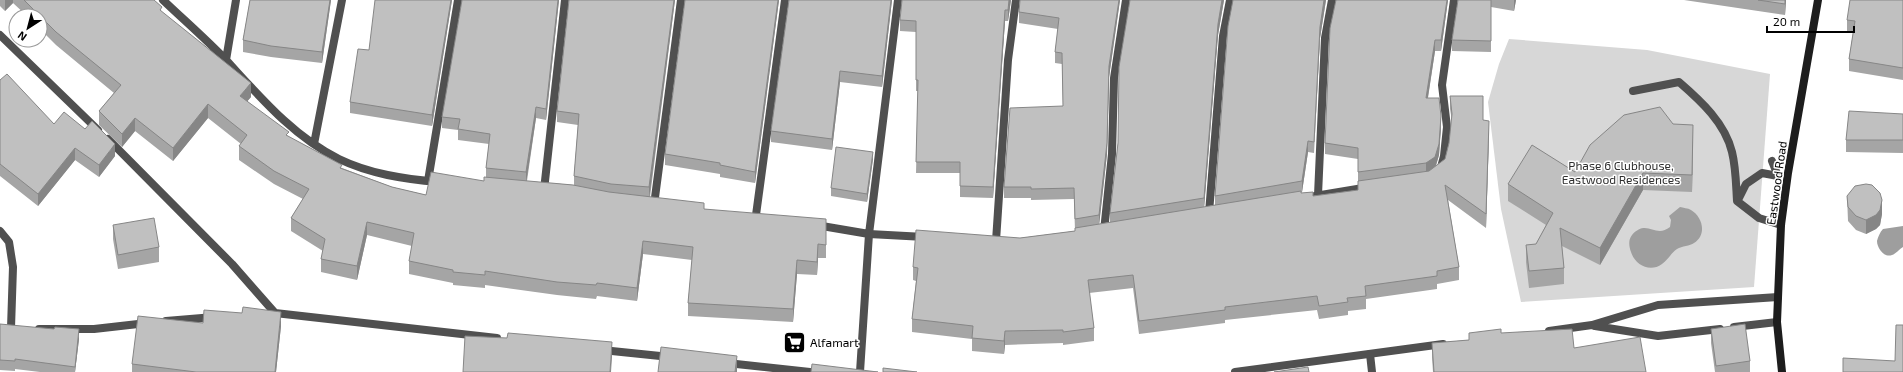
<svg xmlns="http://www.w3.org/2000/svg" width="1903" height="372" viewBox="0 0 1903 372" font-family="'Exo 2',sans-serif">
<rect width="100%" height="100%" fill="#fff"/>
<path fill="#d7d7d7" d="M 1509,39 L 1647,50 L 1770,74 L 1754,287 L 1521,302 L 1501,209 L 1488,102 L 1499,64 Z"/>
<path fill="#9e9e9e" d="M 1680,207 C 1683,208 1688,208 1691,210 C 1703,217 1707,235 1694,243 C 1690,246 1682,246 1677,249 C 1671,253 1668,260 1662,264 C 1650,273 1635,265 1631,252 C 1629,246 1628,240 1632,235 C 1647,218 1655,239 1670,227 L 1671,220 L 1669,216 Z
M 1903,226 L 1903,247 C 1899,249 1896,254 1892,255 C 1884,258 1877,248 1877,241 C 1878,237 1880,232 1883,229 Z"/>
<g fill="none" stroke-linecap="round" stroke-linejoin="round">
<path stroke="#505050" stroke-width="8" d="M 1633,91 L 1679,82 C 1701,101 1725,123 1732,152 C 1736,168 1736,185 1737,201 L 1759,218 L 1781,225
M 1738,200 L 1746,184 L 1762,173 L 1778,176 L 1772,161"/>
<path stroke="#505050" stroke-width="8" d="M 163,0 C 184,20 207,40 227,61 C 260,97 294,137 339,159 C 370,174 404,179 439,182
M 226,60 L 236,0
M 314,144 L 342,0
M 1440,171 L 1444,156 L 1447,127 L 1442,85 L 1454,0
M 428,181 L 458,0
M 544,190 L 565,0
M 1318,195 L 1325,38 L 1332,0
M 1309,197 L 1369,187
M 654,205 L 681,0
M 1209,213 L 1223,36 L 1230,0
M 756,215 L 785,0
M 816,225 L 869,234 L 925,237
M 0,231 L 9,242 L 13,267 L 11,328
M 1104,231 L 1112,154 L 1114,78 L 1126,0
M 996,241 L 1008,60 L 1016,0
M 166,321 L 214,317
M 39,329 L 94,329 L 147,323
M 1370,354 L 1372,372
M 860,372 L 869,234 L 898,0"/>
<path stroke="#505050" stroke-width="8" d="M 0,35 L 98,130
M 108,139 L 232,264 L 275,313 L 497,338
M 1595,326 L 1658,336 L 1720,329
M 1734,327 L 1777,322
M 1549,331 L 1592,325 L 1658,305 L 1778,297
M 602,350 L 670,357
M 727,363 L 810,372
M 1235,372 L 1443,344"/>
<path stroke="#1d1d1d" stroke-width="8" d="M 1782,372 L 1777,322 L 1781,225 L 1788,173 L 1818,0"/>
</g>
<path fill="#a5a5a5" d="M 0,0 L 154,0 L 162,12 L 251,97 L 247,101 L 289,137 L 342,168 L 392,187 L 426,195 L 484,181 L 486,177 L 486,168 L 489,144 L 458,140 L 458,130 L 442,128 L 442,117 L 559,0 L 546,120 L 536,118 L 527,181 L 574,185 L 574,176 L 578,125 L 557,122 L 557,111 L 569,0 L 675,0 L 650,197 L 704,209 L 826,232 L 826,258 L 818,258 L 817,275 L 797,274 L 793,322 L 688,316 L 688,303 L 692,260 L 643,254 L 637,301 L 597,296 L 596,299 L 557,295 L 485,285 L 485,288 L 453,285 L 453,283 L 409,274 L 409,261 L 412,246 L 367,235 L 357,280 L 321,272 L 321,259 L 323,251 L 291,231 L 291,218 L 303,199 L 274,184 L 239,160 L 239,146 L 241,144 L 208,118 L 173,161 L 135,131 L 122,147 L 99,125 L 99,111 L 114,93 L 56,45 L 40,29 L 40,16 L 27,16 L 13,3 L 5,11 L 0,6 Z
M 250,0 L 331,0 L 322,63 L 271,57 L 243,52 L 243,40 Z
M 452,0 L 432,126 L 350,113 L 350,102 L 369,50 Z
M 779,0 L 755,183 L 720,177 L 720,174 L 665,165 L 665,154 Z
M 789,0 L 892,0 L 882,87 L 840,82 L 832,150 L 771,142 L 771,131 Z
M 1011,0 L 1008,21 L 1005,21 L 993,198 L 960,197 L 960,173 L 916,173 L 918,91 L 916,91 L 916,32 L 900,31 L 900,20 Z
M 1120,0 L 1109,77 L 1107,154 L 1099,224 L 1110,222 L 1110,213 L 1118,143 L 1130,0 L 1224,0 L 1218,35 L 1204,207 L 1215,205 L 1215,196 L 1233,0 L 1326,0 L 1320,38 L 1314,153 L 1308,152 L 1302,192 L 1301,193 L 1313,196 L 1358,190 L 1358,159 L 1325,154 L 1325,143 L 1448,0 L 1441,51 L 1435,51 L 1428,98 L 1441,127 L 1439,155 L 1436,166 L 1445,159 L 1449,143 L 1452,121 L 1450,109 L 1450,96 L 1483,120 L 1489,134 L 1486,228 L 1448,200 L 1459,267 L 1459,280 L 1437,284 L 1437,289 L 1366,299 L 1366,309 L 1348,311 L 1348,315 L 1319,319 L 1317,310 L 1225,320 L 1225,323 L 1139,334 L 1133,288 L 1089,293 L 1094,328 L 1094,341 L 1063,345 L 1063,343 L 1005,345 L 1004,354 L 972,351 L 972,339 L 912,332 L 912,319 L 916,281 L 913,280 L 913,267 L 1020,238 L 1075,231 L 1074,199 L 1031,200 L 1031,198 L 1004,198 L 1004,187 L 1063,106 L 1062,64 L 1055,63 L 1055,52 L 1058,29 L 1019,23 L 1019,12 Z
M 1458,0 L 1516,0 L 1514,11 L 1491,7 L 1491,52 L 1452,51 L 1452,40 Z
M 1684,0 L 1786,0 L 1785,15 Z
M 1903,0 L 1903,80 L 1849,71 L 1849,59 L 1853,33 L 1847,32 L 1847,20 Z
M 0,80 L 54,124 L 115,156 L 99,177 L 75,160 L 38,206 L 0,176 Z
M 1903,114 L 1903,153 L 1846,152 L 1846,140 Z
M 1673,124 L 1693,142 L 1692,192 L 1643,190 L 1600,265 L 1562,246 L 1564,268 L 1564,284 L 1529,288 L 1526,262 L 1526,245 L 1536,244 L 1546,225 L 1508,201 L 1508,184 L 1575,172 Z
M 873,159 L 867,202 L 831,196 L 831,188 Z
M 1847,196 L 1882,214 L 1880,225 L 1876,229 L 1866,234 L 1856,230 L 1848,221 Z
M 113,225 L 159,247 L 159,262 L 118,269 L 113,239 Z
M 203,323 L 281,326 L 276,372 L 132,372 L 132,364 Z
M 0,324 L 79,339 L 75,372 L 40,372 L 15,369 L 15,371 L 0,370 Z
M 1711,329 L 1750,361 L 1750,372 L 1715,372 L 1711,343 Z
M 1469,333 L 1501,333 L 1574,348 L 1646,372 L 1433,372 L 1432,357 L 1432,343 L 1469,340 Z"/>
<path fill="#868686" d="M 5,0 L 13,0 L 13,3 L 5,11 Z
M 330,0 L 331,0 L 322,63 L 322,52 Z
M 451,0 L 452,0 L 432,126 L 432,115 Z
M 558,0 L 559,0 L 546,120 L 546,109 Z
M 674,0 L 675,0 L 649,199 L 649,187 Z
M 778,0 L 779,0 L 755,183 L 755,172 Z
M 891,0 L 892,0 L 882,87 L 882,76 Z
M 1009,0 L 1011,0 L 1008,21 L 1008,10 Z
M 1119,0 L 1120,0 L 1109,77 L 1107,154 L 1099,226 L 1099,215 L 1109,66 Z
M 1222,0 L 1224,0 L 1218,35 L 1204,209 L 1204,198 L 1218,24 Z
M 1324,0 L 1326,0 L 1320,38 L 1314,153 L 1320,27 Z
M 1447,0 L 1448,0 L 1441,51 L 1441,40 Z
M 1514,0 L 1516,0 L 1514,11 Z
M 1785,0 L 1786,0 L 1785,15 Z
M 1005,10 L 1005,21 L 993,198 L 993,187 Z
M 1435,40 L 1435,51 L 1426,109 L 1426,98 Z
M 840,71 L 840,82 L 832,150 L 832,139 Z
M 251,83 L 251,97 L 240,110 L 240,96 Z
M 208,104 L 208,118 L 173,161 L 173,148 Z
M 536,107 L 536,118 L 526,183 L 526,172 Z
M 1441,116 L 1441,127 L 1439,155 L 1435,168 L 1426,174 L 1426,163 Z
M 135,118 L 135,131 L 122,147 L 122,134 Z
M 1489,121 L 1489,134 L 1486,228 L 1486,214 Z
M 1693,125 L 1693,142 L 1692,192 L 1692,175 Z
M 1308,141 L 1308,152 L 1302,192 L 1302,181 Z
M 115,144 L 115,156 L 99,177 L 99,165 Z
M 75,148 L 75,160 L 38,206 L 38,194 Z
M 873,152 L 873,159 L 867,202 L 867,194 Z
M 1643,173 L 1643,190 L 1600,265 L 1600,248 Z
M 1882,200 L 1882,214 L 1880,225 L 1876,229 L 1866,234 L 1866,220 Z
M 367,222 L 367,235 L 357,280 L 357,266 Z
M 643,241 L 643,254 L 637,301 L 637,288 Z
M 818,244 L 818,258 L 817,275 L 817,262 Z
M 797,260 L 797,274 L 793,322 L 793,309 Z
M 281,312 L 281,326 L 276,372 L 275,372 Z
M 79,329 L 79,339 L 75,372 L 75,367 Z
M 1005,331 L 1005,345 L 1004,354 L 1004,341 Z
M 612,342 L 612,356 L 611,372 L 610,372 Z
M 737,356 L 737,372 L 735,372 Z"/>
<path fill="#c0c0c0" stroke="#868686" d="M 24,0 L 154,0 L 162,7 L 160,10 L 251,83 L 240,96 L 289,132 L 286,135 L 342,165 L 340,168 L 392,187 L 426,195 L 431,172 L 484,181 L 484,177 L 573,185 L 609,192 L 704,203 L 704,209 L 826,219 L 826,245 L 818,244 L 817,262 L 797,260 L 793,309 L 688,303 L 693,247 L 643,241 L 637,288 L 597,283 L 596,285 L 557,282 L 485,271 L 485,275 L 453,272 L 453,270 L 409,261 L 414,233 L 367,222 L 357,266 L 321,259 L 325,239 L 291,218 L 309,189 L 274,171 L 239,146 L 247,135 L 208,104 L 173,148 L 135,118 L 122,134 L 99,111 L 121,85 L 56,32 Z
M 250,0 L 330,0 L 322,52 L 271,46 L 243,40 Z
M 375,0 L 451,0 L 432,115 L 350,102 L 358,49 L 369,50 Z
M 462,0 L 558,0 L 546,109 L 536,107 L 526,172 L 486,168 L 490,134 L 458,129 L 460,119 L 442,117 Z
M 569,0 L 674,0 L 649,187 L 611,184 L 574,176 L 579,114 L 557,111 Z
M 685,0 L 778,0 L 755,172 L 720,165 L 720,163 L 665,154 Z
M 789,0 L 891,0 L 882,76 L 840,71 L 832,139 L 771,131 Z
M 902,0 L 1009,0 L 1008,10 L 1005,10 L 993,187 L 960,186 L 960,162 L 916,162 L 918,80 L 916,80 L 916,21 L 900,20 Z
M 1020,0 L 1119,0 L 1109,66 L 1107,143 L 1099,215 L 1075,219 L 1074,188 L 1031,189 L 1031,187 L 1004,187 L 1010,108 L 1063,106 L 1062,53 L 1055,52 L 1059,18 L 1019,12 Z
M 1130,0 L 1222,0 L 1218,24 L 1204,198 L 1110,213 L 1118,143 L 1119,67 Z
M 1233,0 L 1324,0 L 1320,27 L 1314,142 L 1308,141 L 1302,181 L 1215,196 L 1228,26 Z
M 1336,0 L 1447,0 L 1441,40 L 1435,40 L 1426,98 L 1439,98 L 1441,116 L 1439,144 L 1435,157 L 1426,163 L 1358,172 L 1358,148 L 1325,143 L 1330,28 Z
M 1458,0 L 1491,0 L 1491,41 L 1452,40 Z
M 1758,0 L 1785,0 L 1785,4 Z
M 1850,0 L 1903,0 L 1903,68 L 1849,59 L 1855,21 L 1847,20 Z
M 7,74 L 54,124 L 64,112 L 85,129 L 92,121 L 115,144 L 99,165 L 75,148 L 38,194 L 0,164 L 0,80 Z
M 1450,96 L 1483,96 L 1483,120 L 1489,121 L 1486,214 L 1445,185 L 1459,267 L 1437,271 L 1437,276 L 1365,286 L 1366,296 L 1347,298 L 1348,302 L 1319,306 L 1317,296 L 1225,307 L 1225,310 L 1139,321 L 1133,275 L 1088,280 L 1094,328 L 1063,332 L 1063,330 L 1005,331 L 1004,341 L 972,338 L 973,326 L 912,319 L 918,268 L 913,267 L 916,230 L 1020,238 L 1075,231 L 1075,228 L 1301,191 L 1301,193 L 1313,192 L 1313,196 L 1358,190 L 1358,181 L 1429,171 L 1445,159 L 1449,143 L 1452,114 Z
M 1660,107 L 1673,124 L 1693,125 L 1692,175 L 1643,173 L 1600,248 L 1560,228 L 1564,268 L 1529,271 L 1526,245 L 1536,244 L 1553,213 L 1508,184 L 1532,145 L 1575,172 L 1590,145 L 1624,115 Z
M 1849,111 L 1903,114 L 1903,140 L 1846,140 Z
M 836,147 L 873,152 L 867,194 L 831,188 Z
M 1866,184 L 1872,185 L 1880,193 L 1882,200 L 1880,210 L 1876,215 L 1866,220 L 1856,216 L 1848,207 L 1847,196 L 1855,186 Z
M 154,218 L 159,247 L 118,255 L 113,225 Z
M 243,307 L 281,312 L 275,372 L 196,372 L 132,364 L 138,316 L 203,323 L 204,310 L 242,313 Z
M 0,324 L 54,329 L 55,327 L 79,329 L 75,367 L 15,359 L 15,361 L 0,360 Z
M 1745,324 L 1750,361 L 1716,366 L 1711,329 Z
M 1896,325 L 1903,325 L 1903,372 L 1843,372 L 1843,358 L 1895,361 Z
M 1501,329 L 1501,333 L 1572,329 L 1574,348 L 1640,337 L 1646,372 L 1434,372 L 1432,343 L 1469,340 L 1469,333 Z
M 508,333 L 612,342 L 610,372 L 463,372 L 465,336 L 507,338 Z
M 661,347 L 737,356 L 735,372 L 658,372 Z
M 812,364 L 878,372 L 811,372 Z
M 1308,367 L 1309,372 L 1274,372 Z
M 883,368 L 917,372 L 883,372 Z"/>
<defs>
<symbol id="supermarket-square" viewBox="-11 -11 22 22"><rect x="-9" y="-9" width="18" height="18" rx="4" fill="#000" stroke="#fff"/><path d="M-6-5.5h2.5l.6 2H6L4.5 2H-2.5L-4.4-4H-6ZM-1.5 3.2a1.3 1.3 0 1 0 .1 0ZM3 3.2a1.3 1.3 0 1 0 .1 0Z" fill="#fff"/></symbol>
</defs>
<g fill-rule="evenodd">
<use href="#supermarket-square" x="782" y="330" width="25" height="25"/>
</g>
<g text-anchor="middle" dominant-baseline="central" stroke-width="3" stroke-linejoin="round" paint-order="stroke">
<g font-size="12" fill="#2e2e2e" stroke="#fff">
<text x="1621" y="165">Phase 6 Clubhouse,<tspan x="1621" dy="14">Eastwood Residences</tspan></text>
</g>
<g font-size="12" fill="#000" stroke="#fff">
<text transform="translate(1776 183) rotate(-82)">Eastwood Road</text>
</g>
<g font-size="12" fill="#000" stroke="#fff" text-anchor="start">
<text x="810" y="342">Alfamart</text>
</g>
</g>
<g transform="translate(28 28) rotate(216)"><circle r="19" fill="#ffffff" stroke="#999999"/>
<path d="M0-3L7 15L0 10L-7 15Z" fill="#000000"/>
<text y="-6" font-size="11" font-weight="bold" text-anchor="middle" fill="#000000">N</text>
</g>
<path d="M1767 26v6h87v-6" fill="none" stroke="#000000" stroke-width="2"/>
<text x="1773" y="26" font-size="12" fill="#000000" stroke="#ffffff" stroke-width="3" paint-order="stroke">20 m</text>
</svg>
